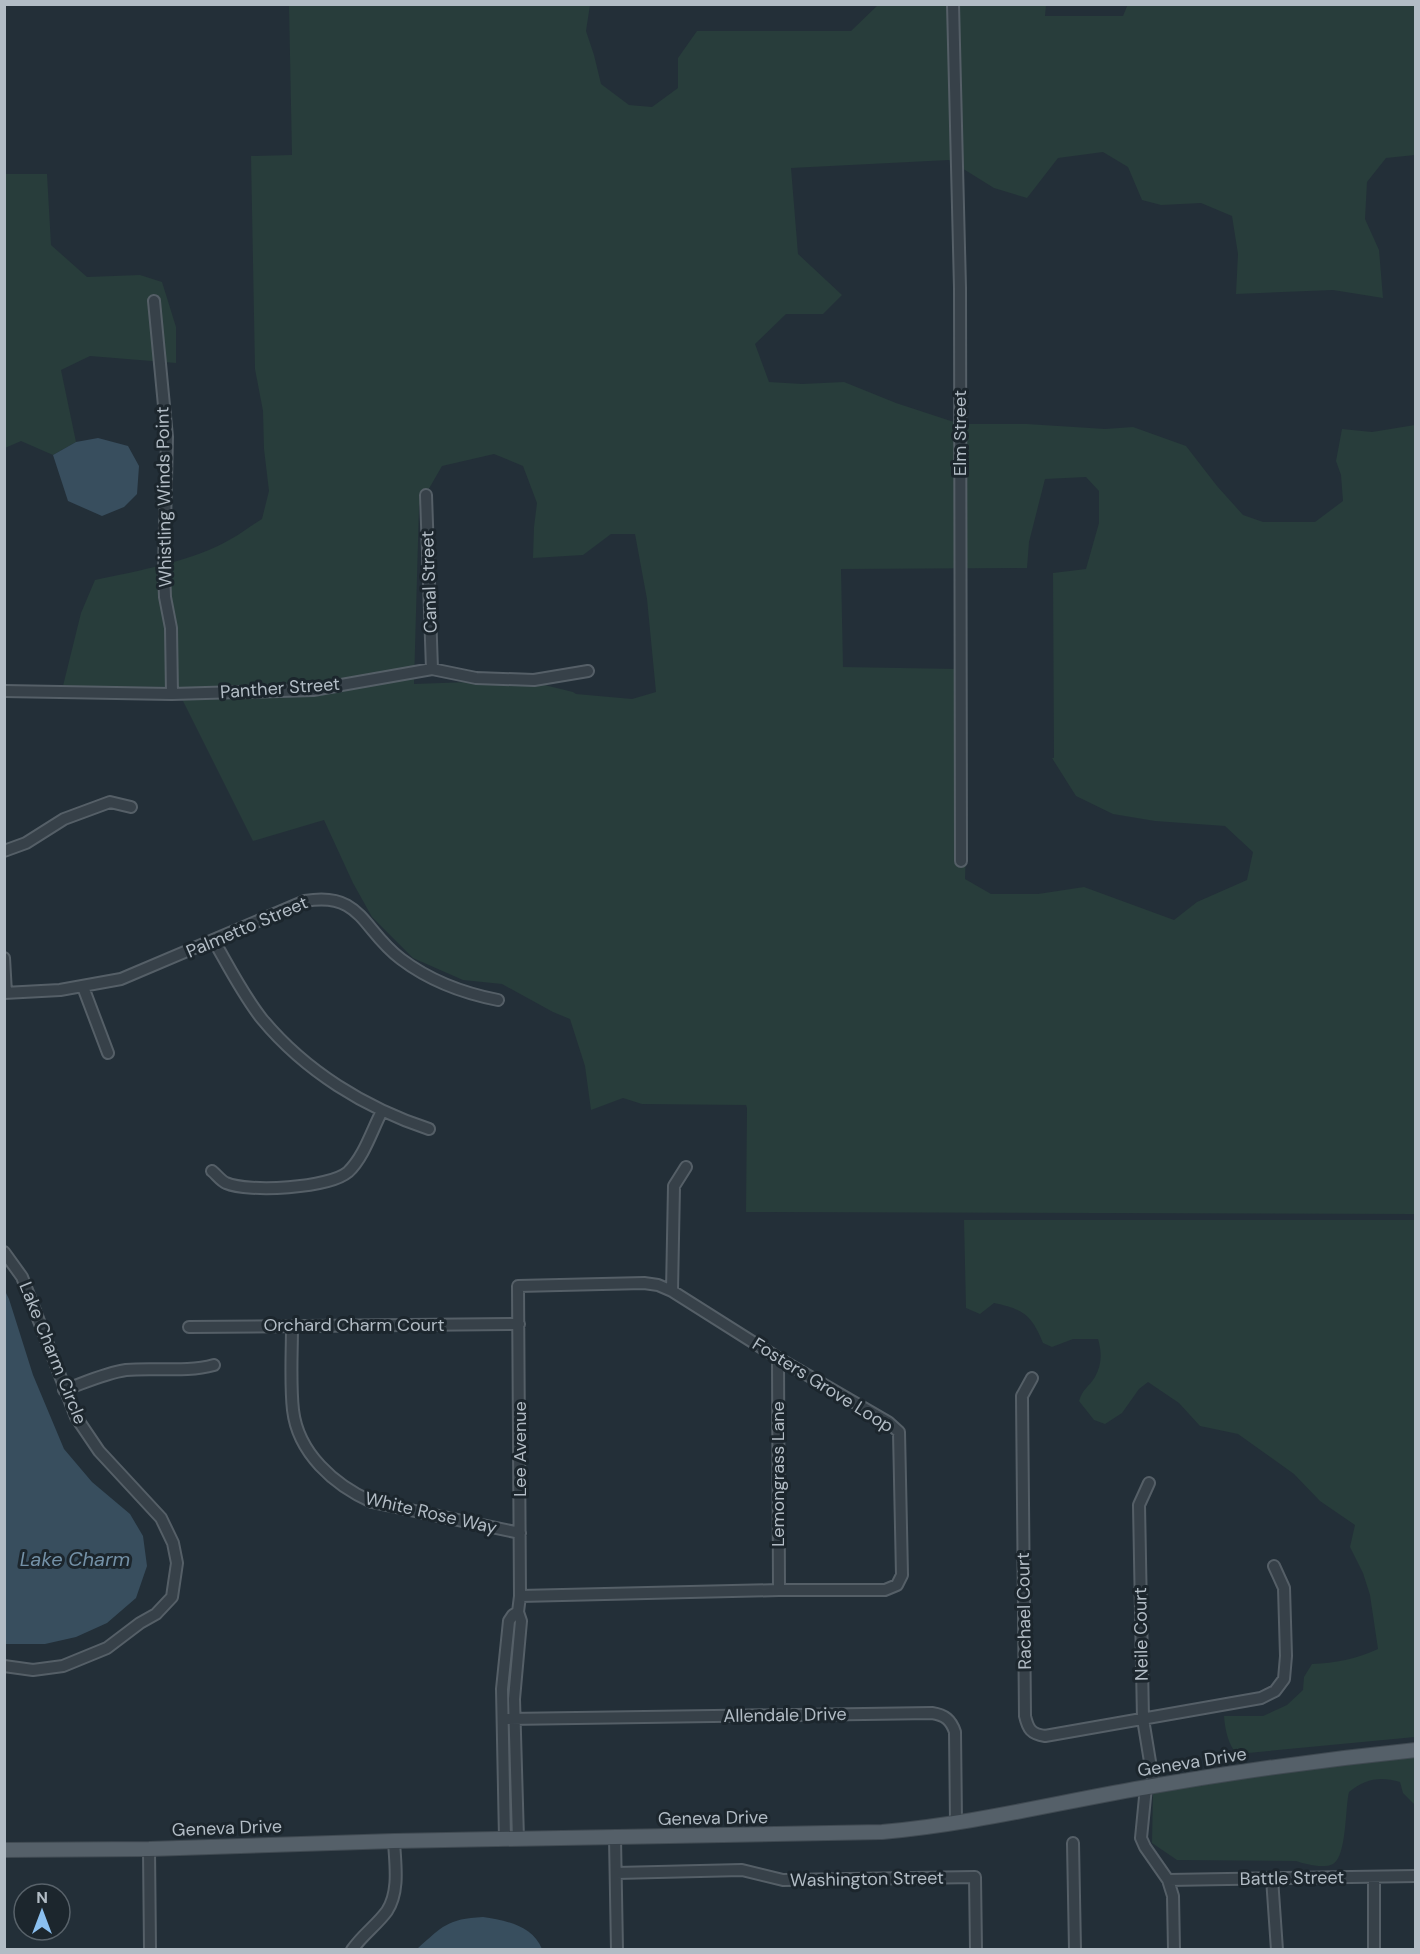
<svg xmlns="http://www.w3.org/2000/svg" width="1420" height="1954" viewBox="0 0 1420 1954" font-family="'DM Sans',sans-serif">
<rect width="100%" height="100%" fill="#232f38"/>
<path fill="#283d3b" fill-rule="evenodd" d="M 1128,4 L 1415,5 L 1415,155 L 1386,158 L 1367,182 L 1365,219 L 1379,250 L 1383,298 L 1333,290 L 1236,294 L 1238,254 L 1232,216 L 1201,203 L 1161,205 L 1142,200 L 1128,167 L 1103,152 L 1058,158 L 1027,198 L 994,188 L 949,160 L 791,168 L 798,254 L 842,295 L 823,314 L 786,314 L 755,344 L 769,382 L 802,384 L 844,382 L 896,403 L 960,424 L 1027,424 L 1105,429 L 1133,427 L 1186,446 L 1217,486 L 1243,515 L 1263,522 L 1315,522 L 1343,501 L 1341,475 L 1336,461 L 1342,429 L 1372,432 L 1415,425 L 1415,1214 L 746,1212 L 747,1108 L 746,1105 L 642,1104 L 623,1098 L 591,1110 L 585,1066 L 570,1019 L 553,1012 L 502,984 L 463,980 L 413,958 L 372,917 L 353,883 L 324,820 L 253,841 L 176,687 L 63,686 L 81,613 L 95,580 C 137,571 194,561 231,539 C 242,533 252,525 262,519 L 269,491 L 264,449 L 263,411 L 255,369 L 251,156 L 292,155 L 289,5 L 590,5 L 586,31 L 594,55 L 601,84 L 629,105 L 652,107 L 678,88 L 678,58 L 697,31 L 851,31 L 878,5 L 1046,5 L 1045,16 L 1123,16 ZM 494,454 L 523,466 L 537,503 L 534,527 L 533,558 L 583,555 L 611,534 L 635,534 L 647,599 L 656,692 L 632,699 L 576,694 L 573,692 L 524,680 L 414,684 L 419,506 L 442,466 ZM 1086,477 L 1099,491 L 1099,523 L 1086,569 L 1053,573 L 1054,758 L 1052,758 L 1076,796 L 1113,814 L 1155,821 L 1225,826 L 1253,852 L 1247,880 L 1197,902 L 1174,920 L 1084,887 L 1038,894 L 991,894 L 965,879 L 967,823 L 958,669 L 843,667 L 841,569 L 1027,568 L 1029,542 L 1045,479 Z
M 4,174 L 47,174 L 51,245 L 87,277 L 140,275 L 162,282 L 176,327 L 176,363 L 90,356 L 61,370 L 76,442 L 53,455 L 21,441 L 5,448 Z
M 964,1220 L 1415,1220 L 1415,1737 L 1237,1754 C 1228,1745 1225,1729 1224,1716 L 1263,1716 L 1287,1705 L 1303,1690 L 1304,1677 L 1312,1664 C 1335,1663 1356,1659 1378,1649 L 1370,1595 L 1363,1573 L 1350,1547 L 1355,1525 L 1320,1501 L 1294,1474 L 1238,1434 L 1200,1426 L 1179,1403 L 1148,1382 L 1139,1389 L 1122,1413 L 1105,1424 L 1094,1420 L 1079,1401 C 1083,1388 1089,1387 1095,1377 C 1102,1364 1102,1353 1098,1339 L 1073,1339 L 1052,1347 L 1043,1343 C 1032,1316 1024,1309 994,1303 L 980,1314 L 966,1308 Z
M 1415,1755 L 1415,1805 L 1403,1793 L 1400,1782 C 1380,1776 1365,1779 1349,1792 C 1345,1807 1347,1856 1333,1864 C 1323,1869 1305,1864 1296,1861 L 1177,1860 L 1152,1843 L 1153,1791 L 1321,1765 Z"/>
<path fill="#384e5e" d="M 98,438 L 128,446 L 139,466 L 137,494 L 124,507 L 102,516 L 68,501 L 53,455 L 76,442 Z
M 5,1291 L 9,1299 L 33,1375 L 64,1449 L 92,1482 L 130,1514 L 143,1536 L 147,1566 L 136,1598 L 107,1623 L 76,1637 L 45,1644 L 5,1644 Z
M 483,1917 C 505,1920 533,1926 542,1949 L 417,1949 C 443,1926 447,1919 483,1917 Z"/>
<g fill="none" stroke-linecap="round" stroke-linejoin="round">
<defs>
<path id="minor" d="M 953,4 L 960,288 L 961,861
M 154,301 L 167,437 L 164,570 L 165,597 L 171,628 L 172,694
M 426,495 L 432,669
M 4,691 L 172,694 L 313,690 L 432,669 L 476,678 L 534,680 L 588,671
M 4,851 L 26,843 L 64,819 L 110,802 L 131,807
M 214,941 C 229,967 243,995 262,1019 C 305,1071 365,1108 429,1129
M 4,958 L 6,993
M 83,987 L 108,1053
M 4,993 L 60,990 L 121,979 L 305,901 C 362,891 362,930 401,959 C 430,981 462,993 498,1000
M 212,1171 C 216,1174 221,1181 226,1183 C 249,1193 329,1188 348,1172 C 364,1157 372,1130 382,1111
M 4,1252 L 22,1277 L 76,1417 L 99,1451 L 161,1518 L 173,1543 L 177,1563 L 172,1597 L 156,1614 L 140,1623 L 107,1648 L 63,1666 L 33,1670 L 4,1666
M 672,1291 L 674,1186 L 686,1167
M 292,1326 C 292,1353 290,1383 293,1410 C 298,1453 334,1485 372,1502 L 520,1533
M 189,1327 L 519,1324
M 778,1358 L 779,1590
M 1032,1378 L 1022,1396 L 1025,1716 C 1028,1729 1031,1734 1045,1736 L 1261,1698 L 1275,1691 L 1284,1679 L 1286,1656 L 1284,1588 L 1274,1566
M 64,1390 C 84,1383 105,1373 126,1370 C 156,1367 185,1373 214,1365
M 1149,1483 L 1139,1505 L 1143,1719 L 1154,1786
M 503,1719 L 932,1713 C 945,1715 951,1720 955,1732 L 956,1822
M 1146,1787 L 1141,1838 L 1145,1847 L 1168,1880 L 1173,1896 L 1174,1950
M 615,1838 L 617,1950
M 505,1839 L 502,1689 L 509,1621 L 513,1615 L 518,1612
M 518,1839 L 514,1699 L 521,1621 L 518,1612 L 520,1596 L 518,1286 L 644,1283 L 658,1285 L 672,1291 L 778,1358 L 888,1422 L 899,1432 L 902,1575 L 897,1585 L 885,1590 L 779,1590 L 520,1596
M 1073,1843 L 1075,1950
M 149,1849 L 150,1950
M 616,1873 L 742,1870 L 783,1880 L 975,1877 L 976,1950
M 1374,1877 L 1374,1950
M 1272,1878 L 1277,1950
M 1168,1880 L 1416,1876
M 352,1950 C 362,1935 377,1925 387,1911 C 400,1891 395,1863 394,1841"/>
<path id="major" d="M 4,1850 L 149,1849 L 394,1841 L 882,1832 C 974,1824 1063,1801 1153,1786 C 1240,1771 1328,1759 1416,1750"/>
</defs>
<use href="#minor" stroke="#555f67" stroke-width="14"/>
<use href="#major" stroke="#404a52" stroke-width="16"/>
<use href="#minor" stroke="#374149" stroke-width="10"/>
<use href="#major" stroke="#556069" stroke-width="14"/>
</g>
<g text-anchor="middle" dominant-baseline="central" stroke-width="6" stroke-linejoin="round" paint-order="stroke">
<g font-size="18" fill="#b2bcc5" stroke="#1c262d">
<text transform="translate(960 433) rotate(-90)">Elm Street</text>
<text transform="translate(164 497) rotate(-91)">Whistling Winds Point</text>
<text transform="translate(429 582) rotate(-92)">Canal Street</text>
<text transform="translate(280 688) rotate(-4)">Panther Street</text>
<text transform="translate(247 927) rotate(-23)">Palmetto Street</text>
<text x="354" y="1325">Orchard Charm Court</text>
<text transform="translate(53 1353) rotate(68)">Lake Charm Circle</text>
<text transform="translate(823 1385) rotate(32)">Fosters Grove Loop</text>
<text transform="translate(520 1449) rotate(-90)">Lee Avenue</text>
<text transform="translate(778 1474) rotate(-90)">Lemongrass Lane</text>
<text transform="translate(431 1513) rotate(13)">White Rose Way</text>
<text transform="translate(1024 1611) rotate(-91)">Rachael Court</text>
<text transform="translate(1141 1634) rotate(-91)">Neile Court</text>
<text transform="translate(785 1715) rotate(-1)">Allendale Drive</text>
<text transform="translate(1192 1762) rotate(-9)">Geneva Drive</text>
<text transform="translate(713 1818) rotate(-1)">Geneva Drive</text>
<text transform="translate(227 1828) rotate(-2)">Geneva Drive</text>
<text transform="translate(1292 1878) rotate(-1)">Battle Street</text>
<text transform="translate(867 1879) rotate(-1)">Washington Street</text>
</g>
<g font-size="20" font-style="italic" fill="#7491a7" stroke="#1c262d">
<text x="75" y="1559">Lake Charm</text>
</g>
</g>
<rect width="1420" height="1954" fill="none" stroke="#b2bcc5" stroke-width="12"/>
<g transform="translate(42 1912)"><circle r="28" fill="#1c262d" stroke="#58626a" stroke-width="1.5"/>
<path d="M0-4.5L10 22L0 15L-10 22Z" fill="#8bc0f0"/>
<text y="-9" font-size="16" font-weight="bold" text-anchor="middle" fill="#b2bcc5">N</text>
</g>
</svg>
